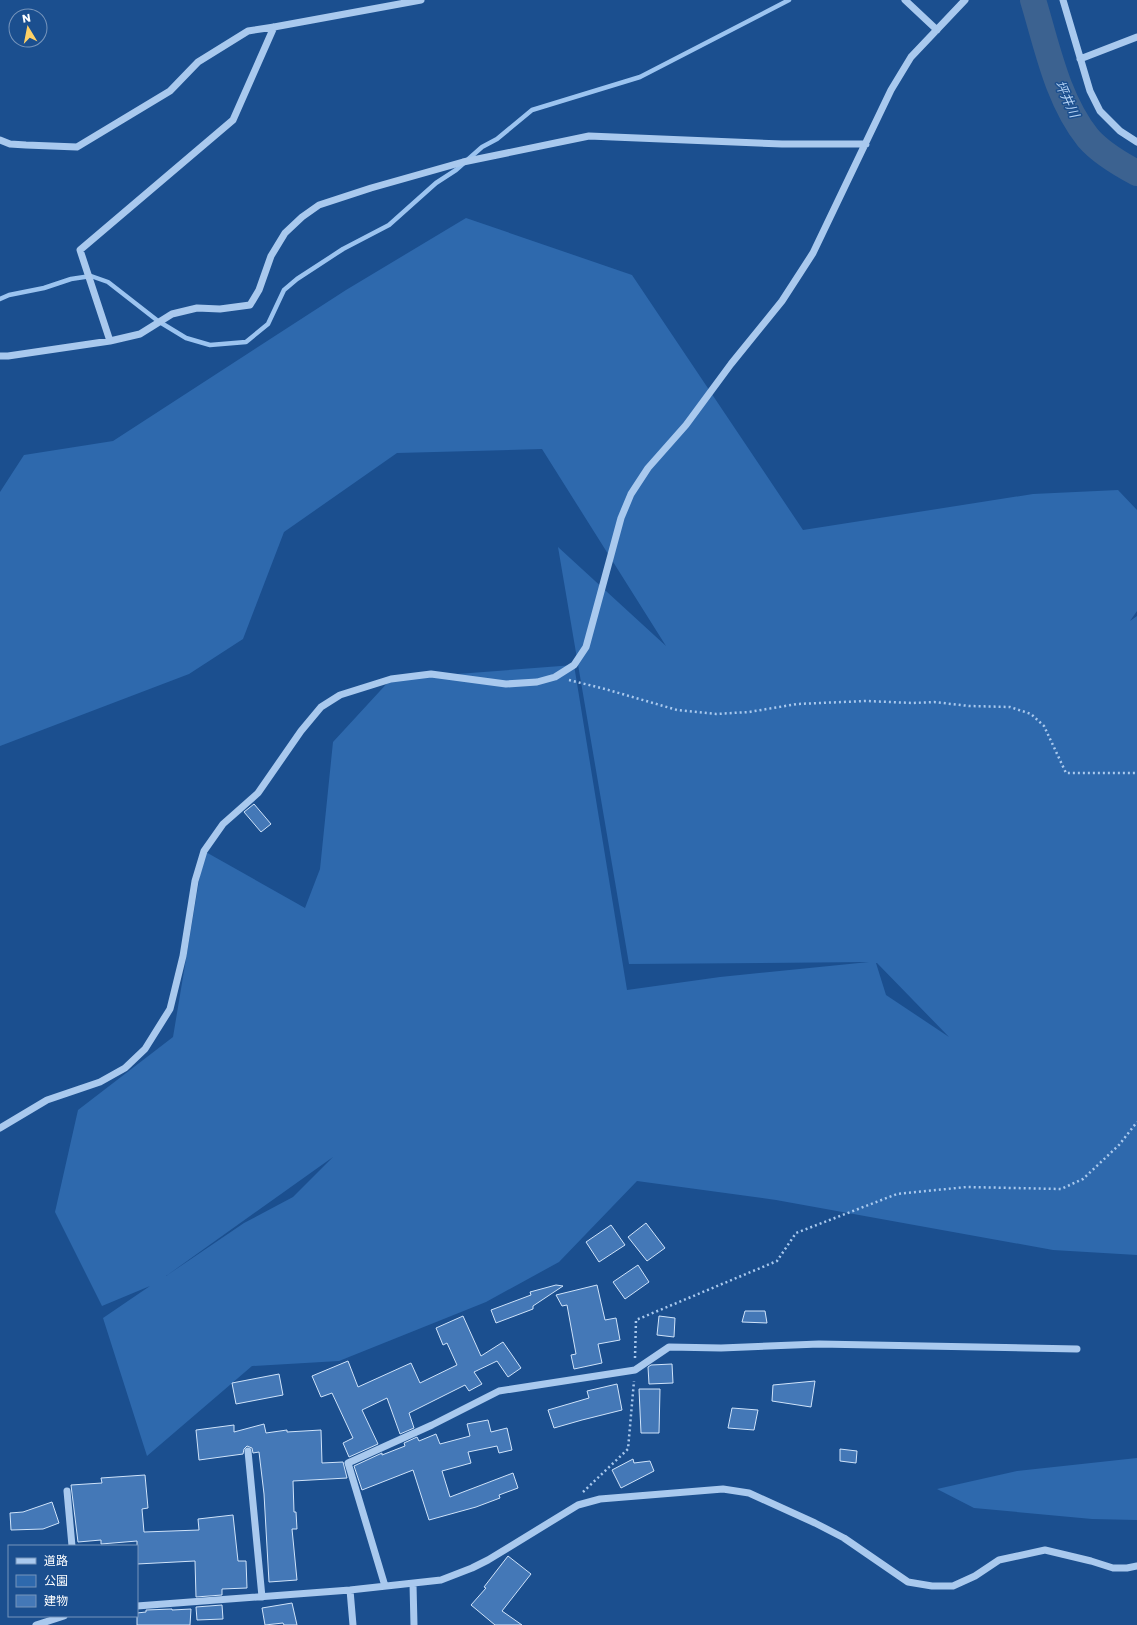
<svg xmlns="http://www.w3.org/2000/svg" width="1137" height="1625" viewBox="0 0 1137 1625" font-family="Poppins,'Noto Sans JP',sans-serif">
<rect width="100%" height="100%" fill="#1b4f8f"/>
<path fill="#2e69ad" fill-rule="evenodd" d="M 466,218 L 632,275 L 803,530 L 1033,494 L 1118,490 L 1137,510 L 1137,611 L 1130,621 L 1137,616 L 1137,1255 L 1053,1250 L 776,1200 L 637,1181 L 559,1262 L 486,1302 L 339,1361 L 252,1366 L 147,1456 L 103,1318 L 150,1286 L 102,1306 L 55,1212 L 78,1110 L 173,1037 L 204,851 L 305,908 L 320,869 L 333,742 L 391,679 L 574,665 L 627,990 L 720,977 L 869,962 L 629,964 L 558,547 L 666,646 L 542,449 L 397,453 L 284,532 L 243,639 L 189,674 L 0,746 L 0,492 L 24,455 L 113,441 L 346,290 ZM 876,963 L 877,963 L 949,1037 L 886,995 ZM 333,1157 L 293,1197 L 244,1223 L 166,1276 Z
M 1137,1458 L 1137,1520 L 1092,1519 L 974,1508 L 937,1489 L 1017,1471 Z"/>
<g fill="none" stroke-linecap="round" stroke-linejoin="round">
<path stroke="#9cc4f0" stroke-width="4.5" d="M 0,299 L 9,295 L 44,288 L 71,279 L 91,276 L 108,282 L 158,321 L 186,338 L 210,345 L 246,342 L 268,324 L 284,290 L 297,279 L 343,249 L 389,225 L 436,183 L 456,170 L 482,147 L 497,139 L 532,110 L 640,77 L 789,0"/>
<path stroke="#3c6290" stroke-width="26" d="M 1033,0 C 1047,46 1057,99 1088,138 C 1101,153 1120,164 1137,173"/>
</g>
<path fill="#4478b7" stroke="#cfe3fa" d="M 254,804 L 271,824 L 261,832 L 244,812 Z
M 646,1223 L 665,1248 L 647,1261 L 628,1237 Z
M 611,1225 L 625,1245 L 599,1262 L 586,1242 Z
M 638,1265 L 649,1282 L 625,1299 L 613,1282 Z
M 556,1285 L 563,1286 L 533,1306 L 533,1309 L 496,1323 L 491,1310 L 531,1295 L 530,1292 Z
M 597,1285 L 605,1320 L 616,1318 L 620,1340 L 598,1344 L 602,1363 L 574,1369 L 571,1355 L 576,1354 L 567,1305 L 562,1306 L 556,1295 Z
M 745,1311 L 765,1311 L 767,1323 L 742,1322 Z
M 463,1316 L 481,1356 L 503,1342 L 521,1368 L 508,1377 L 497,1361 L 474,1372 L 482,1384 L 469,1391 L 465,1385 L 409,1413 L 414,1428 L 400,1434 L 387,1398 L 362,1410 L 378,1444 L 349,1457 L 343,1443 L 353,1438 L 332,1393 L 321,1397 L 312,1376 L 348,1361 L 358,1387 L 411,1363 L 420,1383 L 457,1365 L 447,1343 L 443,1345 L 436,1328 Z
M 659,1316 L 675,1318 L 674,1337 L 657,1335 Z
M 672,1364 L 673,1383 L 649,1384 L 648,1367 L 651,1365 Z
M 279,1374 L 283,1395 L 236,1404 L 232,1383 Z
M 815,1381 L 811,1407 L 772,1401 L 773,1385 Z
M 617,1384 L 622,1410 L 582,1420 L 554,1428 L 548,1410 L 589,1398 L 587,1391 Z
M 639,1389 L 660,1389 L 659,1433 L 641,1433 Z
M 732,1408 L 758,1410 L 754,1430 L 728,1428 Z
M 488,1420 L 491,1432 L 507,1428 L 512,1450 L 499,1453 L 497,1446 L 468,1452 L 471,1463 L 442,1471 L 450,1497 L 513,1473 L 518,1488 L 499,1495 L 500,1498 L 476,1507 L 429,1520 L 413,1470 L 362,1490 L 354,1466 L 382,1453 L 382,1455 L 405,1446 L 404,1443 L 417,1437 L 419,1441 L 436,1434 L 440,1444 L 470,1436 L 467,1424 Z
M 264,1424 L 266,1433 L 287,1430 L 287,1432 L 321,1430 L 322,1463 L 343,1462 L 347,1478 L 293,1481 L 294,1512 L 296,1512 L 297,1529 L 292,1529 L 297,1580 L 269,1582 L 264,1494 L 259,1452 L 253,1453 L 252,1448 L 247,1446 L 244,1449 L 243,1454 L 199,1460 L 196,1430 L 234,1425 L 234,1432 Z
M 840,1449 L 857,1451 L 856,1463 L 840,1461 Z
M 633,1459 L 634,1463 L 650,1461 L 654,1471 L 621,1488 L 612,1470 Z
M 145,1475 L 148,1508 L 142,1509 L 144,1532 L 199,1530 L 198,1519 L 233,1515 L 238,1561 L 246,1561 L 247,1588 L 222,1589 L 222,1595 L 196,1597 L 195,1561 L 137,1564 L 137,1541 L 101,1544 L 101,1540 L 78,1542 L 71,1485 L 102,1483 L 101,1478 Z
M 52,1502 L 59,1523 L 43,1529 L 11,1530 L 10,1513 L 23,1512 Z
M 508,1556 L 531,1574 L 502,1611 L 522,1625 L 495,1625 L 471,1605 L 486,1588 L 484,1587 Z
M 292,1603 L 297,1625 L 284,1625 L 283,1623 L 265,1625 L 262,1608 Z
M 222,1605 L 223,1619 L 197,1620 L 196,1607 Z
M 172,1609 L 172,1610 L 191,1609 L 190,1625 L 137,1625 L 137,1613 L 146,1612 L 146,1610 Z"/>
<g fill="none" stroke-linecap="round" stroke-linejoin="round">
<path stroke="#a9c9ee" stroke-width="2.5" stroke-dasharray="2 3" stroke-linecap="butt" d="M 569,680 L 605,689 L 677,710 L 716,714 L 749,712 L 797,704 L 866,701 L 913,703 L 934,702 L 969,706 L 1010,707 L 1031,714 L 1044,726 L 1066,773 L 1137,773
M 635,1358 L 636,1320 L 777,1261 L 796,1233 L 897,1194 L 967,1187 L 1061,1189 L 1083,1179 L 1119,1145 L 1137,1122
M 583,1492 L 628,1449 L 634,1381"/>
<path stroke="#a9c9ee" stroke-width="7" d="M 905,0 L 937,30
M 1063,0 L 1090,91 L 1100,111 L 1120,131 L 1137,142
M 1080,59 L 1137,37
M 0,140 L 10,144 L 26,145 L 77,147 L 170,91 L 198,62 L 248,31 L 274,27 L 421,0
M 110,341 L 80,250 L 233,120 L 274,27
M 0,356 L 8,356 L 110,341 L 140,334 L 172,314 L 197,308 L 220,309 L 250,305 L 259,290 L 271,256 L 285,233 L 302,217 L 319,205 L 371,188 L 463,162 L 589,136 L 782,144 L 866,144
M 0,1128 L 47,1100 L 100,1082 L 125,1068 L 145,1049 L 170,1009 L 183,956 L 195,881 L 204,851 L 223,824 L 258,793 L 301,731 L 321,707 L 340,695 L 391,679 L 431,674 L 506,684 L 537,682 L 555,677 L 574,665 L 586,647 L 621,518 L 631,494 L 648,468 L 686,425 L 731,364 L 782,301 L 813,253 L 891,90 L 911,57 L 965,0
M 248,1451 L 262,1597
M 67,1491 L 72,1546
M 413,1584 L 414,1625
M 385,1586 L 348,1463 L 432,1425 L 499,1391 L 635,1370 L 669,1347 L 721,1348 L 819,1344 L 1077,1349
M 350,1590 L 353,1625
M 137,1606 L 350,1590 L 441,1580 L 472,1568 L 488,1560 L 578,1505 L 600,1499 L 723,1489 L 749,1493 L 815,1523 L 844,1538 L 908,1582 L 932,1586 L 953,1586 L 975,1576 L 999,1560 L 1045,1550 L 1091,1561 L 1113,1568 L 1127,1568 L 1137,1566
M 36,1625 L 64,1616"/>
</g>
<g text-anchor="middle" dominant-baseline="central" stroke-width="3" stroke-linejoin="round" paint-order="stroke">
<g font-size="13" font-style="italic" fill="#b5d3f5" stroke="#1b4f8f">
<text transform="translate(1067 99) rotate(65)">坪井川</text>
</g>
</g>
<rect x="8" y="1545" width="130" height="72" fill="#1b4f8f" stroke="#7695bc"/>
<rect x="16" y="1558" width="20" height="6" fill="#a9c9ee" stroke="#7695bc"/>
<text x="44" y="1565" font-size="12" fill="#ffffff">道路</text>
<rect x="16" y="1575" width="20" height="12" fill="#2e69ad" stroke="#7695bc"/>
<text x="44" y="1585" font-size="12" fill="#ffffff">公園</text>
<rect x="16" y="1595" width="20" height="12" fill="#4478b7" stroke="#7695bc"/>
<text x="44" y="1605" font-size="12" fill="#ffffff">建物</text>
<g transform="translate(28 28) rotate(350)"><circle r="19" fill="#1b4f8f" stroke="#7695bc"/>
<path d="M0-3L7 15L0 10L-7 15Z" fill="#ffd166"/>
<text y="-6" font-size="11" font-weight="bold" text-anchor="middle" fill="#ffffff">N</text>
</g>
</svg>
